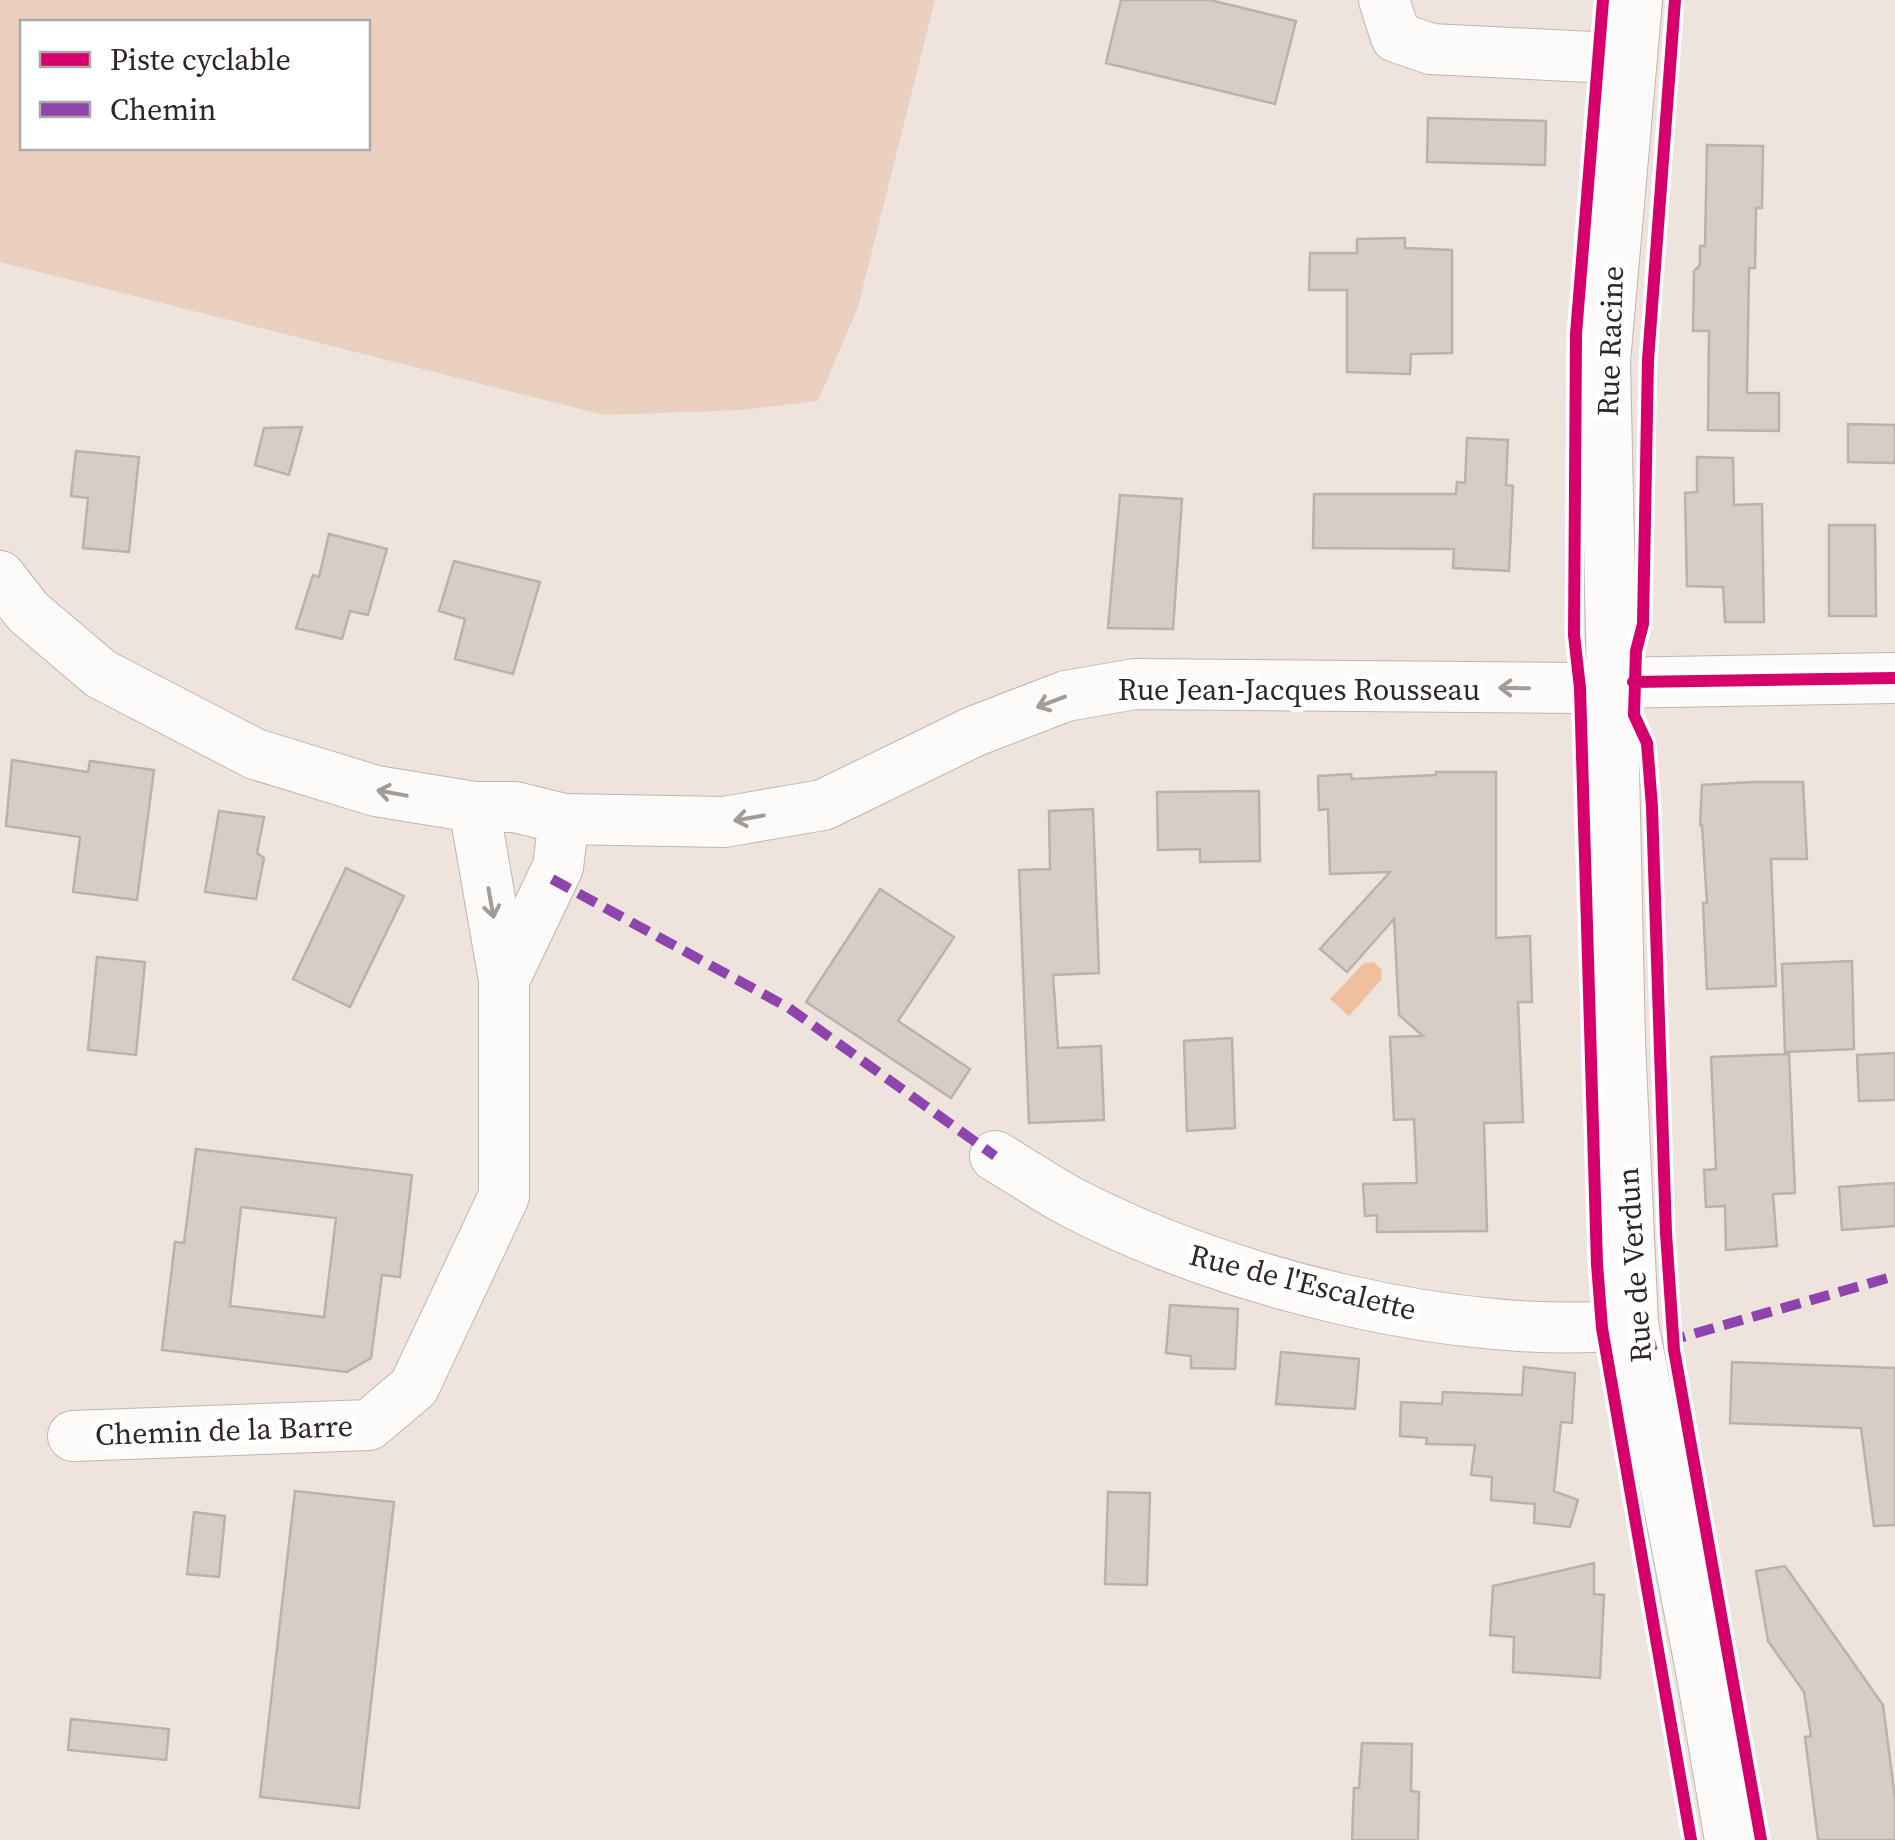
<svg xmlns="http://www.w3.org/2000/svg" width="1895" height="1840" viewBox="0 0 1895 1840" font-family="'Source Serif 4',serif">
<rect width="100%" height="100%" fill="#eee3dd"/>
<path fill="#ebd0bf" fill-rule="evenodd" d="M 0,0 L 935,0 L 858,307 L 818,401 L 741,410 L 604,415 L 0,262 ZM 22,22 L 368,22 L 368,148 L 22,148 Z"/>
<path fill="#efbfa0" d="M 1374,962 L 1382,970 L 1381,980 L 1349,1016 L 1330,999 L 1364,963 Z"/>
<path fill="#d5cdc8" stroke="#bab2ad" stroke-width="2.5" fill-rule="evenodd" d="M 1121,0 L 1210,0 L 1296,21 L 1275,104 L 1106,63 Z
M 1428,118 L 1546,121 L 1545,165 L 1427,162 Z
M 1707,145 L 1763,146 L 1762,208 L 1756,208 L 1755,268 L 1749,268 L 1747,393 L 1779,393 L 1779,431 L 1708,430 L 1709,331 L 1693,331 L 1694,271 L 1700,265 L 1700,246 L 1705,246 Z
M 1405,238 L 1405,248 L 1452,250 L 1452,353 L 1411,354 L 1410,374 L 1347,372 L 1347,290 L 1309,290 L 1310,253 L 1357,253 L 1357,239 Z
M 1848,424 L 1895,425 L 1895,463 L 1848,462 Z
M 302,427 L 289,475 L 255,465 L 264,428 Z
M 1467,438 L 1508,440 L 1506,485 L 1513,486 L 1509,571 L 1453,568 L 1454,549 L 1313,548 L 1314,494 L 1456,494 L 1457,482 L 1465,483 Z
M 76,451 L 139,457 L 129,552 L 83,548 L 88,498 L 71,496 Z
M 1697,457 L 1733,458 L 1734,505 L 1762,504 L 1764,622 L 1725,622 L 1723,587 L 1687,586 L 1685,493 L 1697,492 Z
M 1120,495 L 1182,499 L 1173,629 L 1108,628 Z
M 1829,525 L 1875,525 L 1876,616 L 1829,616 Z
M 329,534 L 387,549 L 368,615 L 350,611 L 342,639 L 296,628 L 313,575 L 319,577 Z
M 454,561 L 540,582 L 513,674 L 455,659 L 465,619 L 439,611 Z
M 12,760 L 88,772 L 90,761 L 154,770 L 137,900 L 73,892 L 80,837 L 6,826 Z
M 1436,772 L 1496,772 L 1496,938 L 1530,936 L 1532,1002 L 1518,1002 L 1523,1122 L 1484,1123 L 1487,1231 L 1377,1232 L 1377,1215 L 1365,1216 L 1363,1184 L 1417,1183 L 1414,1119 L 1394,1120 L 1390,1037 L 1423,1036 L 1399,1015 L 1394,919 L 1347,972 L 1320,949 L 1390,872 L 1330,874 L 1328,809 L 1319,810 L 1318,776 L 1351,774 L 1352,779 L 1436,775 Z
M 1753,782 L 1803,782 L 1807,859 L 1771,859 L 1776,986 L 1707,989 L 1703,903 L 1707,903 L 1702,825 L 1700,825 L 1702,785 Z
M 1259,791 L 1260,861 L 1200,862 L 1200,849 L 1158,850 L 1157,792 Z
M 1093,809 L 1099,973 L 1053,975 L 1058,1048 L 1101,1046 L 1104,1120 L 1029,1123 L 1019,870 L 1050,869 L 1049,811 Z
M 219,811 L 264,817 L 257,853 L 264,858 L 256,899 L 205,892 Z
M 346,868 L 404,896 L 350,1007 L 293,979 Z
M 880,889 L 954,937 L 898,1021 L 970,1069 L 951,1098 L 806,1002 Z
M 97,957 L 145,962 L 136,1055 L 88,1050 Z
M 1852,961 L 1854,1049 L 1785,1052 L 1782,964 Z
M 1232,1038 L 1235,1128 L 1187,1131 L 1184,1041 Z
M 1895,1053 L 1895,1100 L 1859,1101 L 1857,1055 Z
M 1789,1054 L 1795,1193 L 1773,1194 L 1777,1246 L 1726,1250 L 1725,1206 L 1706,1207 L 1704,1170 L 1716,1169 L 1711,1057 Z
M 196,1149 L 412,1175 L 400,1277 L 382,1275 L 371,1358 L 347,1372 L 162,1350 L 175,1242 L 184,1243 ZM 241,1207 L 336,1218 L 324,1317 L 230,1306 Z
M 1895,1183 L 1895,1226 L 1842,1230 L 1839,1187 Z
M 1170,1305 L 1238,1309 L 1235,1369 L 1191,1368 L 1191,1356 L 1166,1353 Z
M 1281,1352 L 1359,1359 L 1355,1409 L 1276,1404 Z
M 1732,1362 L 1895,1368 L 1895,1525 L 1874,1526 L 1861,1428 L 1730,1423 Z
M 1524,1367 L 1575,1373 L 1572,1423 L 1561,1422 L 1554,1491 L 1578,1500 L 1570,1527 L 1534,1523 L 1535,1504 L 1491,1500 L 1492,1477 L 1471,1475 L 1475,1445 L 1426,1444 L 1427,1438 L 1400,1436 L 1401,1402 L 1442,1404 L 1443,1392 L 1522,1395 Z
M 295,1491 L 394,1502 L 359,1808 L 260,1797 Z
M 1108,1492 L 1150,1493 L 1147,1585 L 1105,1584 Z
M 194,1512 L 225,1516 L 219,1577 L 187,1574 Z
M 1594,1563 L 1594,1594 L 1604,1595 L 1600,1678 L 1513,1672 L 1514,1637 L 1490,1635 L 1493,1586 Z
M 1785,1566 L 1883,1705 L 1895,1798 L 1895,1840 L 1818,1840 L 1805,1737 L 1811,1736 L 1804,1692 L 1768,1641 L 1756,1571 Z
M 71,1719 L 169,1729 L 166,1760 L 68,1750 Z
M 1362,1743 L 1412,1744 L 1411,1791 L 1419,1792 L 1418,1840 L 1352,1840 L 1354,1788 L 1359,1788 Z"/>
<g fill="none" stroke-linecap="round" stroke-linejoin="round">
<defs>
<path id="minor" d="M 1384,0 L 1396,37 L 1431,49 L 1631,59
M 1637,0 L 1605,361 L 1620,1042 L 1633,1324 L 1701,1670 L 1730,1840
M 0,576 L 28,612 L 101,674 L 255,754 L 376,791 L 474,807 L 515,807 L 564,819 L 724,822 L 823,805 L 975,731 L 1066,696 L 1135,684 L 1580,688 L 1611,683 L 1895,678
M 474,807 L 504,980 L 558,867 L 564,819
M 995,1156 C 1021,1171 1046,1189 1073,1203 C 1224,1282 1464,1343 1633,1324
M 73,1436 L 369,1425 L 414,1387 L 504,1196 L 504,980"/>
</defs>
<use href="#minor" stroke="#bfb6b1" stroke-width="52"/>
<use href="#minor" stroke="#fcfbfa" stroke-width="50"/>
<path stroke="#8e44ad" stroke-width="10" stroke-dasharray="20 10" stroke-linecap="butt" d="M 552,879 L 789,1008 L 995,1156
M 1637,1350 L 1895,1276"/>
<defs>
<path id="cycleway" d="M 1603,0 L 1576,334 L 1574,635 L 1580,688 L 1597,1264 L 1602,1328 L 1691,1840
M 1675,0 L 1648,360 L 1643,624 L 1636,651 L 1634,715 L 1647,743 L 1652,807 L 1666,1233 L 1674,1350 L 1761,1840
M 1633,682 L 1895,678"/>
</defs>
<use href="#cycleway" stroke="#fff" stroke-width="19"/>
<use href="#cycleway" stroke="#d6006c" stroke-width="12"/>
</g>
<defs><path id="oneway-shaft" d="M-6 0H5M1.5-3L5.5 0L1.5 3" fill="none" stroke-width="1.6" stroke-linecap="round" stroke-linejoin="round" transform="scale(2.5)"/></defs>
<g stroke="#a09c99">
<use href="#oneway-shaft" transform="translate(1514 688) rotate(-179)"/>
<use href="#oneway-shaft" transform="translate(1051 702) rotate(159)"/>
<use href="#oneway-shaft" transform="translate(392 793) rotate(-170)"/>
<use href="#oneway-shaft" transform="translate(749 818) rotate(170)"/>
<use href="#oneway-shaft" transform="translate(491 903) rotate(80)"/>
</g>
<g text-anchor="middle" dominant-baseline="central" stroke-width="10" stroke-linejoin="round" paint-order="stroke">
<g font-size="30" fill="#2f2723" stroke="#fff">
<text transform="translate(1610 341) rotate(-88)">Rue Racine</text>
<text x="1299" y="689">Rue Jean-Jacques Rousseau</text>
<text transform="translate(1634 1265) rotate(-94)">Rue de Verdun</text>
<text transform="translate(1303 1282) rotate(14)">Rue de l'Escalette</text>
<text transform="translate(224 1430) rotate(-2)">Chemin de la Barre</text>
</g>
</g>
<rect x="20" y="20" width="350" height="130" fill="#ffffff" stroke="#aca9a7" stroke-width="2.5"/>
<rect x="40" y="52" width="50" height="15" fill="#d6006c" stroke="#aca9a7" stroke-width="2.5"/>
<text x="110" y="70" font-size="30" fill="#2f2723">Piste cyclable</text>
<rect x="40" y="102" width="50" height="15" fill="#8e44ad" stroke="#aca9a7" stroke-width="2.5"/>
<text x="110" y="120" font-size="30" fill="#2f2723">Chemin</text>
</svg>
